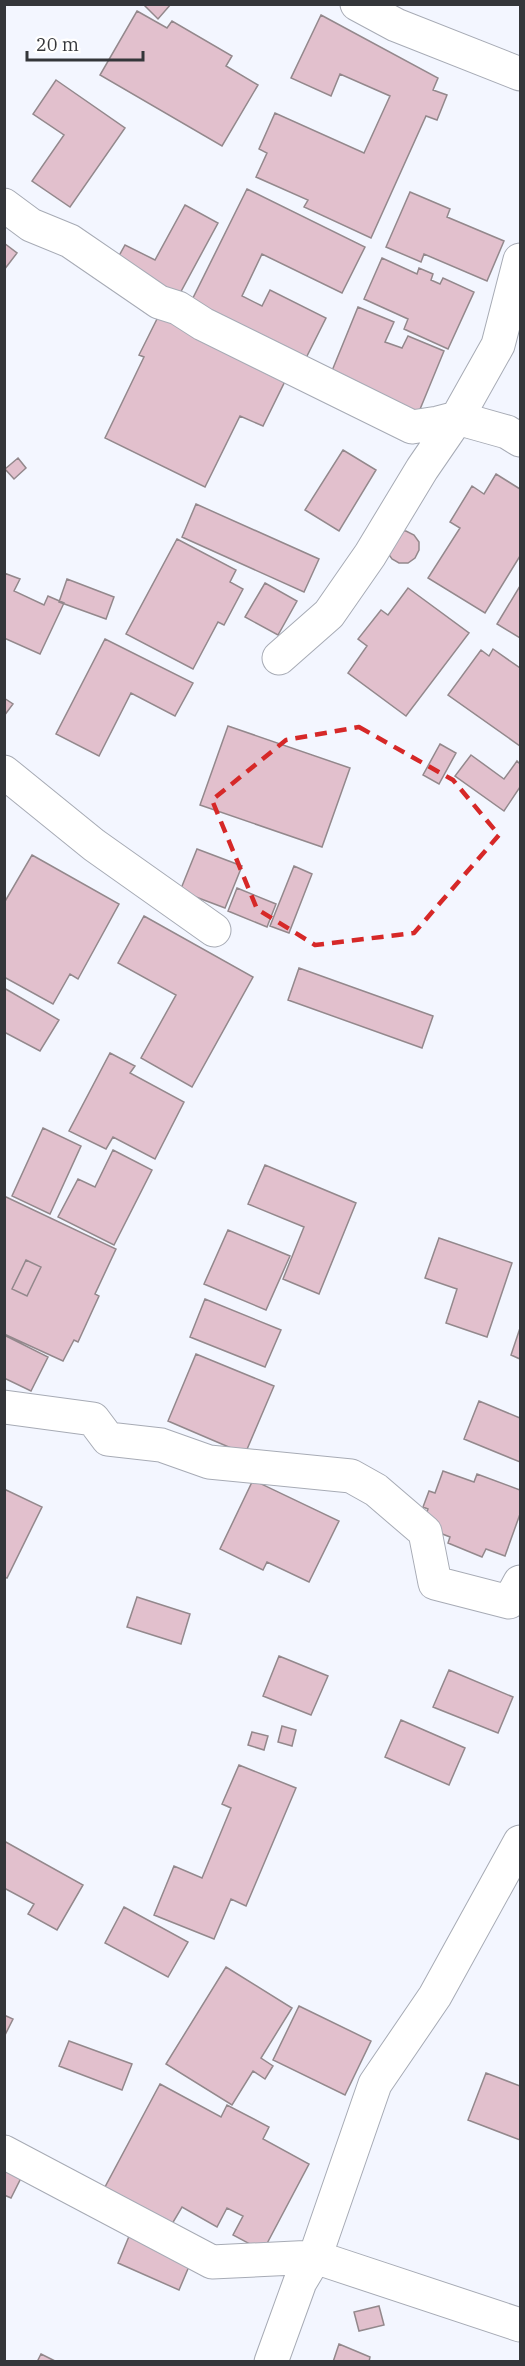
<svg xmlns="http://www.w3.org/2000/svg" width="525" height="2366" viewBox="0 0 525 2366" font-family="'IBM Plex Serif',serif">
<rect width="100%" height="100%" fill="#f3f6ff"/>
<path fill="#e2c0cd" stroke="#93888c" stroke-width="1.5" fill-rule="evenodd" d="M 143,4 L 171,4 L 158,19 Z
M 137,11 L 167,28 L 172,21 L 232,56 L 226,66 L 258,85 L 222,146 L 100,75 Z
M 321,15 L 438,78 L 433,90 L 447,95 L 437,120 L 426,116 L 371,238 L 304,207 L 308,200 L 256,177 L 267,153 L 259,149 L 275,113 L 364,153 L 390,96 L 340,74 L 331,96 L 291,78 Z
M 56,80 L 125,128 L 70,207 L 32,181 L 64,135 L 33,114 Z
M 247,189 L 365,247 L 342,293 L 262,254 L 242,296 L 262,306 L 270,290 L 326,318 L 302,366 L 187,310 Z
M 410,192 L 450,209 L 447,217 L 504,241 L 487,281 L 424,254 L 421,262 L 386,247 Z
M 185,205 L 218,223 L 178,297 L 115,263 L 125,245 L 155,260 Z
M 4,243 L 17,253 L 4,270 Z
M 382,258 L 417,274 L 419,268 L 433,274 L 431,280 L 440,284 L 443,278 L 474,292 L 448,349 L 404,329 L 408,319 L 364,299 Z
M 163,307 L 291,369 L 263,426 L 240,416 L 205,487 L 105,438 L 144,357 L 139,355 Z
M 358,307 L 394,322 L 385,342 L 402,348 L 408,336 L 444,351 L 416,419 L 327,383 Z
M 343,450 L 376,470 L 339,531 L 305,510 Z
M 18,458 L 26,468 L 14,479 L 5,469 Z
M 496,474 L 520,489 L 520,556 L 485,613 L 428,578 L 460,528 L 450,522 L 472,486 L 484,494 Z
M 196,504 L 319,559 L 304,592 L 182,537 Z
M 398,531 L 406,531 L 414,535 L 419,542 L 419,550 L 415,558 L 408,563 L 399,563 L 392,559 L 387,552 Z
M 177,539 L 236,570 L 230,582 L 243,589 L 224,625 L 218,622 L 193,669 L 126,634 Z
M 4,573 L 20,579 L 14,591 L 44,605 L 48,596 L 64,603 L 40,654 L 4,638 Z
M 67,579 L 114,597 L 106,619 L 59,602 Z
M 265,583 L 297,601 L 278,635 L 245,617 Z
M 520,586 L 520,638 L 497,624 Z
M 408,588 L 469,633 L 406,716 L 348,673 L 367,646 L 358,639 L 381,610 L 388,615 Z
M 105,639 L 193,683 L 175,716 L 131,693 L 99,756 L 56,734 Z
M 493,649 L 520,668 L 520,746 L 448,695 L 481,650 L 489,656 Z
M 4,698 L 13,704 L 4,716 Z
M 228,726 L 350,768 L 322,847 L 200,805 Z
M 440,744 L 456,753 L 439,784 L 423,775 Z
M 471,755 L 504,779 L 517,761 L 520,764 L 520,787 L 504,811 L 455,776 Z
M 197,849 L 242,866 L 225,908 L 180,891 Z
M 32,855 L 119,904 L 78,979 L 70,974 L 53,1004 L 4,977 L 4,903 Z
M 294,866 L 312,874 L 289,933 L 270,926 Z
M 237,888 L 276,904 L 267,927 L 228,911 Z
M 144,916 L 253,977 L 192,1087 L 141,1058 L 176,995 L 118,963 Z
M 299,968 L 433,1016 L 422,1048 L 288,1000 Z
M 4,988 L 59,1020 L 40,1051 L 4,1032 Z
M 110,1053 L 135,1066 L 130,1073 L 184,1102 L 155,1159 L 113,1137 L 106,1149 L 69,1131 Z
M 43,1128 L 81,1146 L 50,1214 L 12,1196 Z
M 113,1150 L 152,1170 L 114,1245 L 58,1217 L 78,1179 L 95,1187 Z
M 265,1165 L 356,1203 L 319,1294 L 283,1279 L 304,1227 L 248,1204 Z
M 4,1196 L 116,1249 L 95,1294 L 99,1296 L 78,1342 L 74,1340 L 63,1361 L 4,1334 ZM 26,1260 L 41,1267 L 27,1296 L 12,1289 Z
M 228,1230 L 290,1256 L 266,1310 L 204,1284 Z
M 439,1238 L 512,1263 L 487,1337 L 446,1323 L 457,1289 L 425,1278 Z
M 26,1260 L 41,1267 L 27,1296 L 12,1289 Z
M 205,1299 L 281,1330 L 265,1367 L 190,1337 Z
M 520,1328 L 520,1359 L 511,1355 Z
M 4,1335 L 48,1357 L 31,1391 L 4,1378 Z
M 196,1354 L 274,1386 L 245,1454 L 168,1421 Z
M 479,1401 L 520,1418 L 520,1462 L 464,1439 Z
M 443,1471 L 474,1482 L 477,1474 L 520,1490 L 520,1514 L 505,1556 L 486,1549 L 482,1557 L 448,1543 L 450,1537 L 422,1526 L 428,1509 L 423,1507 L 429,1491 L 435,1493 Z
M 253,1480 L 339,1521 L 309,1582 L 267,1562 L 263,1570 L 220,1549 Z
M 4,1489 L 42,1507 L 7,1578 L 4,1577 Z
M 137,1597 L 190,1614 L 181,1644 L 127,1627 Z
M 279,1656 L 328,1676 L 311,1715 L 263,1696 Z
M 449,1670 L 513,1697 L 498,1733 L 433,1707 Z
M 401,1720 L 465,1748 L 449,1785 L 385,1757 Z
M 282,1726 L 296,1730 L 292,1746 L 278,1742 Z
M 252,1732 L 268,1736 L 264,1750 L 248,1745 Z
M 239,1765 L 296,1788 L 246,1906 L 231,1899 L 214,1939 L 154,1915 L 174,1866 L 202,1878 L 231,1808 L 222,1804 Z
M 4,1841 L 83,1885 L 57,1930 L 28,1914 L 34,1904 L 4,1888 Z
M 124,1907 L 188,1942 L 168,1977 L 105,1943 Z
M 226,1967 L 292,2008 L 261,2058 L 273,2066 L 265,2079 L 253,2071 L 232,2105 L 166,2064 Z
M 299,2006 L 371,2041 L 345,2095 L 273,2060 Z
M 4,2015 L 13,2019 L 4,2037 Z
M 69,2041 L 132,2064 L 122,2090 L 59,2066 Z
M 486,2073 L 520,2086 L 520,2140 L 468,2120 Z
M 160,2084 L 221,2117 L 227,2105 L 269,2127 L 263,2139 L 309,2164 L 263,2251 L 233,2235 L 243,2216 L 227,2208 L 217,2227 L 182,2207 L 172,2224 L 105,2187 Z
M 4,2163 L 24,2172 L 11,2198 L 4,2195 Z
M 132,2229 L 193,2257 L 179,2290 L 118,2263 Z
M 379,2306 L 384,2325 L 359,2331 L 354,2312 Z
M 339,2344 L 370,2357 L 369,2362 L 333,2362 Z
M 41,2354 L 57,2362 L 37,2362 Z"/>
<g fill="none" stroke-linecap="round" stroke-linejoin="round">
<defs>
<path id="street" d="M 357,4 L 396,25 L 520,74
M 4,205 L 31,225 L 70,241 L 159,302 L 178,308 L 203,324 L 412,427 L 438,423 L 457,418 L 507,432 L 520,440
M 279,658 L 329,614 L 370,555 L 422,469 L 457,418 L 498,345 L 520,260
M 4,772 L 94,845 L 214,930
M 4,1407 L 93,1419 L 108,1439 L 161,1445 L 209,1462 L 351,1476 L 376,1490 L 425,1532 L 435,1583 L 509,1602 L 520,1582
M 4,2152 L 212,2262 L 315,2257 L 520,2325
M 271,2362 L 300,2282 L 315,2257 L 375,2084 L 435,1996 L 520,1842"/>
</defs>
<use href="#street" stroke="#a7abb5" stroke-width="35"/>
<use href="#street" stroke="#fff" stroke-width="33"/>
</g>
<path fill="none" stroke="#d62828" stroke-width="4.5" stroke-dasharray="12 8" stroke-linejoin="round" d="M 359,727 L 453,780 L 499,835 L 414,933 L 315,945 L 257,909 L 212,800 L 286,740 Z"/>
<rect width="525" height="2366" fill="none" stroke="#34363a" stroke-width="12"/>
<path d="M27 51v9h116v-9" fill="none" stroke="#34363a" stroke-width="3"/>
<text x="36" y="51" font-size="18" fill="#34363a" stroke="#ffffff" stroke-width="4.5" paint-order="stroke">20 m</text>
</svg>
